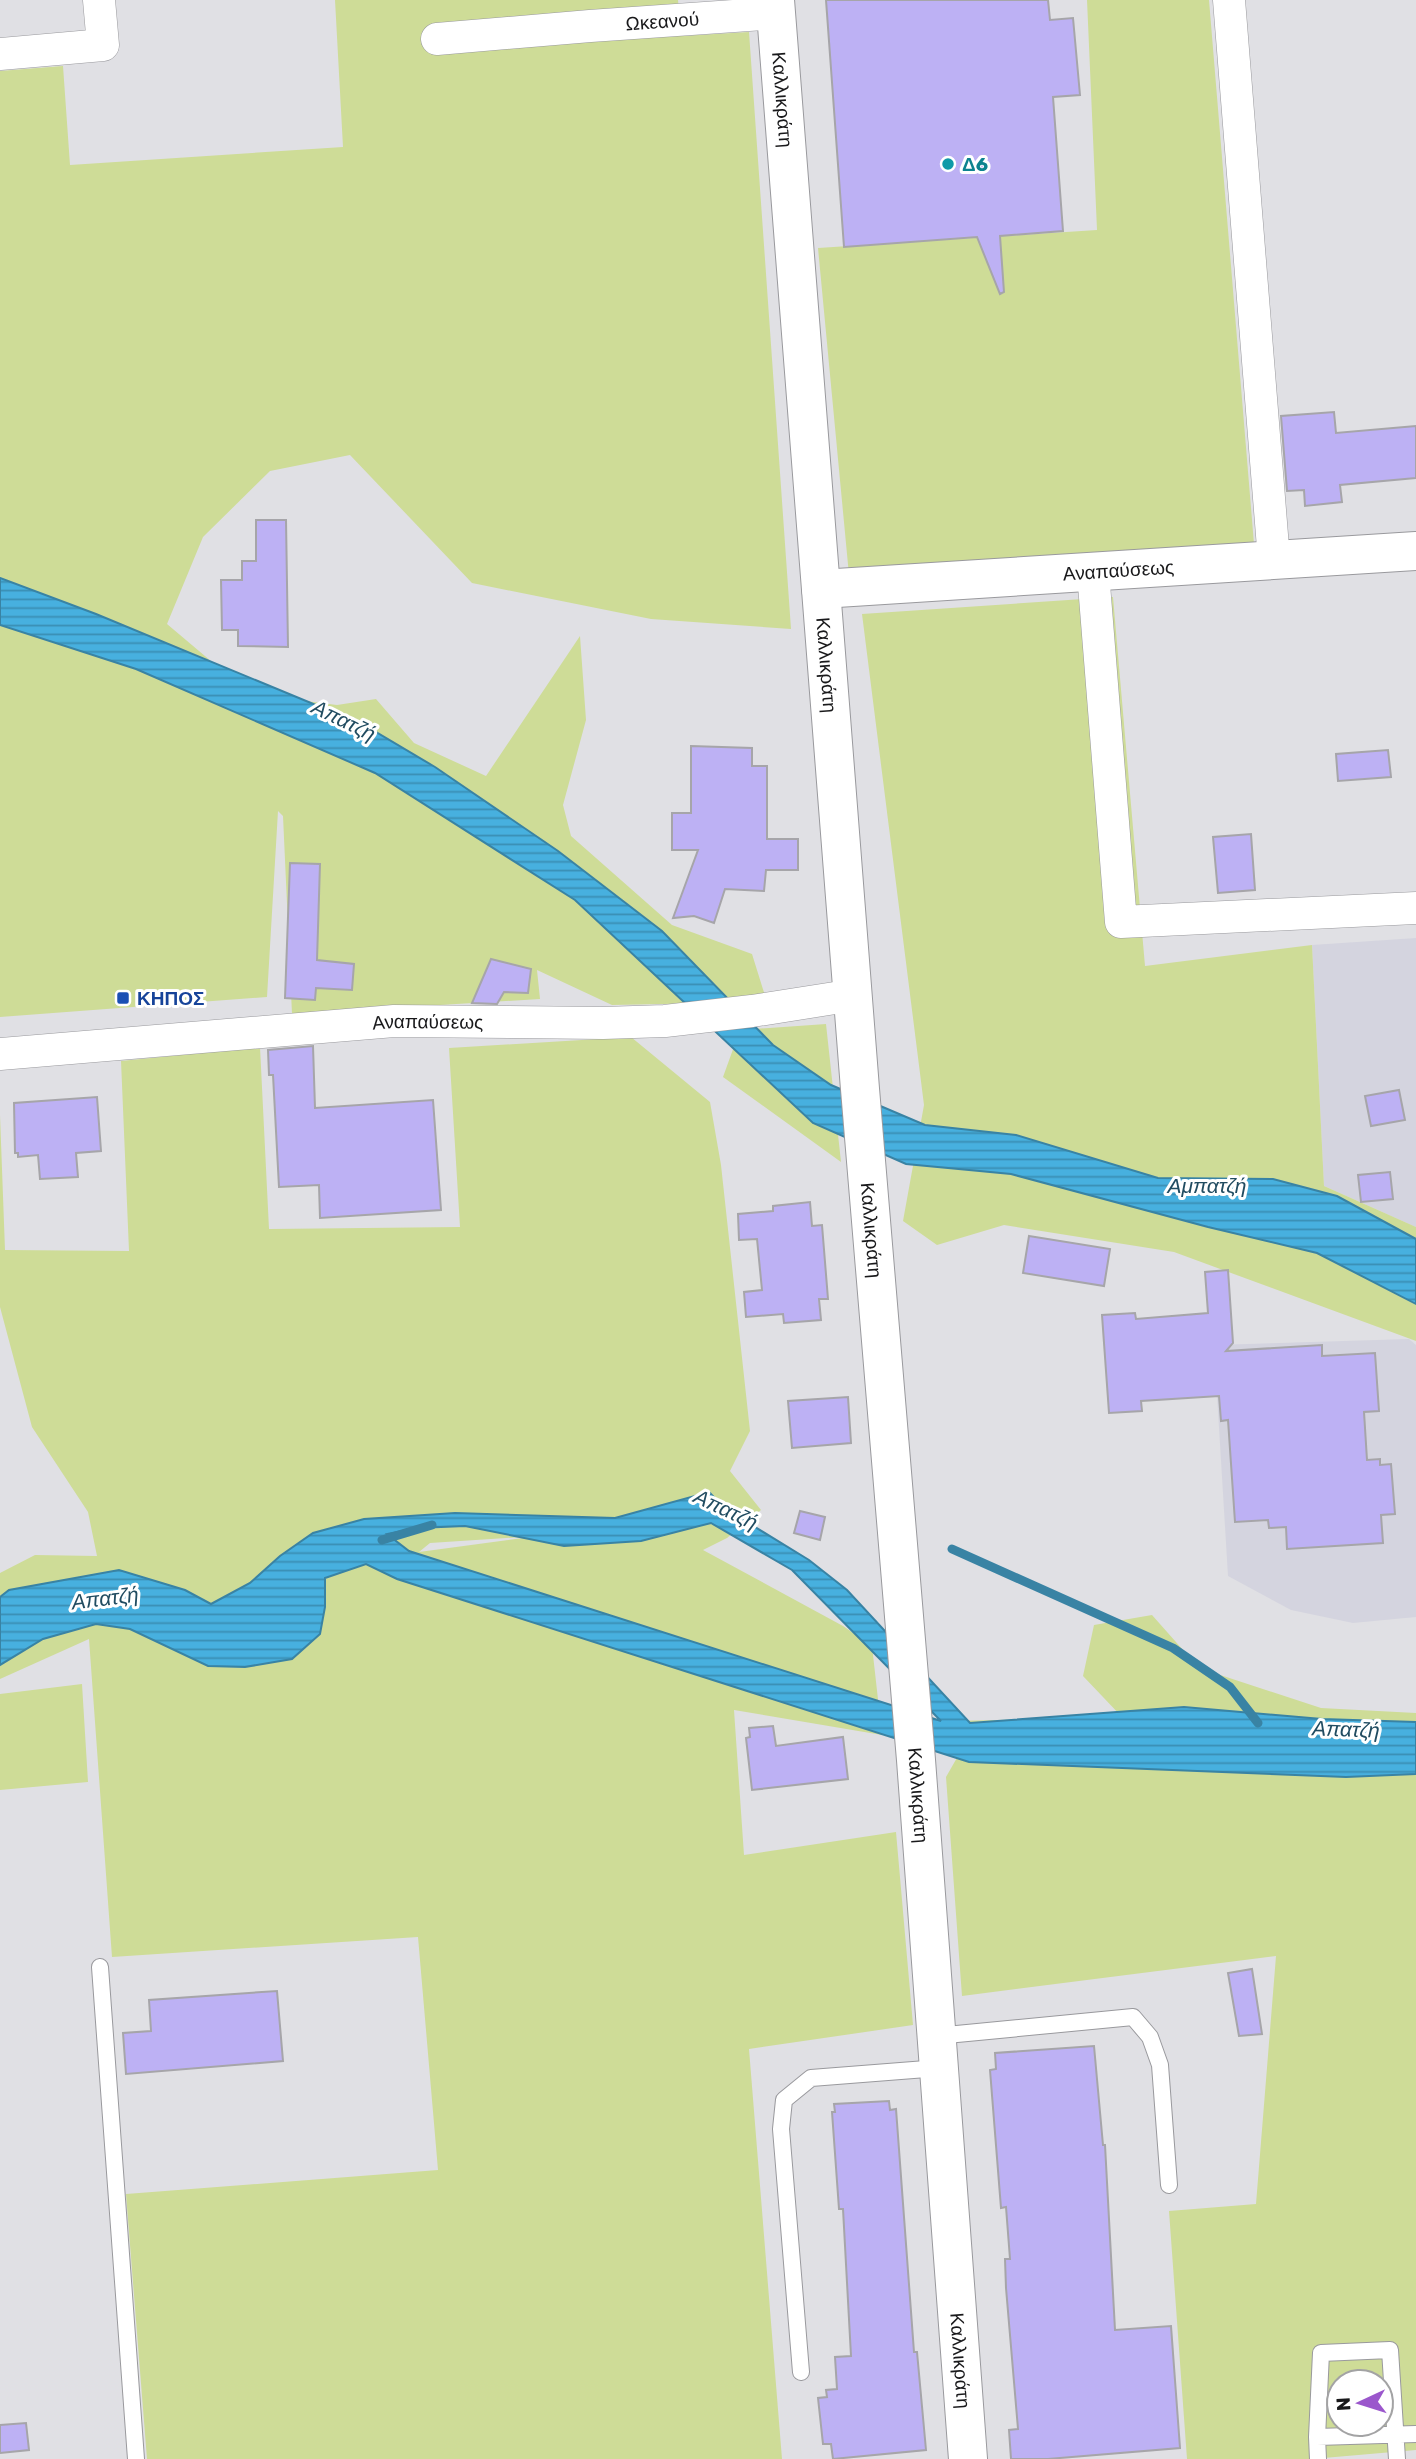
<svg xmlns="http://www.w3.org/2000/svg" width="1416" height="2459" viewBox="0 0 1416 2459" font-family="Rubik,sans-serif">
<defs>
<pattern id="water-rules" width="6" height="5" patternUnits="userSpaceOnUse" patternTransform="scale(1.75)"><rect width="6" height="5" fill="#47b0df"/><path d="M0 2.5h6" fill="none" stroke="#3a8eb4"/></pattern>
</defs>
<rect width="100%" height="100%" fill="#e0e0e4"/>
<path fill="#d4d4df" d="M 1416,938 L 1416,1227 L 1324,1186 L 1312,945 Z
M 1409,1339 L 1416,1345 L 1416,1617 L 1353,1623 L 1291,1610 L 1228,1576 L 1214,1345 Z"/>
<path fill="#cedc97" fill-rule="evenodd" d="M 335,0 L 678,0 L 681,36 L 749,32 L 791,629 L 651,619 L 472,583 L 350,455 L 270,471 L 203,537 L 167,624 L 250,694 L 337,705 L 376,699 L 414,743 L 486,776 L 580,636 L 586,720 L 563,805 L 571,836 L 672,925 L 752,954 L 767,1002 L 612,1005 L 537,970 L 540,999 L 292,1014 L 283,816 L 278,811 L 267,997 L 0,1017 L 0,71 L 63,66 L 70,165 L 343,147 Z
M 1087,0 L 1209,0 L 1254,544 L 849,575 L 818,248 L 1097,230 Z
M 1113,597 L 1145,966 L 1312,945 L 1324,1186 L 1416,1227 L 1416,1341 L 1174,1252 L 1004,1225 L 937,1245 L 903,1221 L 924,1105 L 862,614 Z
M 826,1024 L 841,1162 L 723,1077 L 740,1030 Z
M 631,1037 L 710,1102 L 721,1165 L 750,1431 L 730,1471 L 761,1510 L 727,1538 L 703,1550 L 843,1626 L 872,1646 L 882,1735 L 734,1710 L 744,1855 L 896,1832 L 913,2025 L 749,2049 L 782,2459 L 147,2459 L 126,2194 L 438,2170 L 418,1937 L 112,1957 L 89,1639 L 0,1679 L 0,1573 L 35,1555 L 97,1556 L 88,1512 L 32,1427 L 0,1307 L 0,1115 L 5,1250 L 129,1251 L 121,1061 L 260,1047 L 269,1229 L 460,1227 L 449,1048 ZM 523,1537 L 523,1538 L 419,1552 L 430,1543 Z
M 1152,1615 L 1199,1668 L 1321,1708 L 1416,1713 L 1416,2450 L 1312,2459 L 1187,2459 L 1169,2211 L 1256,2204 L 1276,1956 L 962,1996 L 946,1777 L 958,1756 L 953,1721 L 1122,1717 L 1083,1676 L 1094,1625 ZM 1339,2382 L 1381,2382 L 1381,2424 L 1339,2424 Z
M 82,1684 L 88,1782 L 0,1790 L 0,1694 Z"/>
<path fill="url(#water-rules)" stroke="#3983a4" stroke-width="2" fill-rule="evenodd" d="M 0,578 L 96,614 L 364,725 L 435,767 L 558,851 L 662,931 L 773,1045 L 831,1085 L 925,1125 L 1016,1135 L 1158,1178 L 1273,1179 L 1337,1196 L 1416,1239 L 1416,1304 L 1317,1253 L 1208,1227 L 1011,1174 L 906,1164 L 813,1123 L 575,900 L 375,773 L 136,669 L 0,625 Z
M 709,1492 L 724,1508 L 809,1560 L 847,1590 L 970,1723 L 1184,1707 L 1322,1719 L 1416,1722 L 1416,1774 L 1346,1777 L 969,1762 L 397,1579 L 366,1564 L 325,1578 L 325,1607 L 320,1634 L 292,1659 L 245,1667 L 208,1666 L 130,1629 L 96,1624 L 43,1639 L 0,1665 L 0,1597 L 9,1590 L 119,1570 L 185,1590 L 211,1604 L 250,1583 L 280,1556 L 313,1533 L 364,1519 L 455,1513 L 615,1518 ZM 711,1523 L 792,1570 L 941,1721 L 409,1551 L 387,1534 L 417,1528 L 465,1526 L 564,1546 L 641,1541 Z"/>
<g fill="none" stroke-linecap="round" stroke-linejoin="round">
<path stroke="#3983a4" stroke-width="9" d="M 382,1540 L 432,1525
M 952,1549 L 1173,1648 L 1230,1687 L 1258,1723"/>
</g>
<path fill="#bdb1f4" stroke="#a6a5a9" stroke-width="2" d="M 826,0 L 1048,0 L 1050,20 L 1073,18 L 1080,95 L 1053,97 L 1063,231 L 1000,236 L 1004,292 L 1000,294 L 977,237 L 844,247 Z
M 1334,412 L 1336,433 L 1416,426 L 1416,478 L 1340,485 L 1342,502 L 1305,506 L 1304,490 L 1287,491 L 1281,416 Z
M 256,520 L 286,520 L 288,647 L 238,646 L 238,630 L 222,630 L 221,580 L 242,580 L 242,561 L 256,561 Z
M 691,746 L 752,748 L 752,766 L 767,766 L 767,839 L 798,839 L 798,870 L 766,870 L 764,891 L 725,889 L 714,923 L 694,916 L 673,918 L 698,850 L 672,850 L 672,813 L 691,813 Z
M 1388,750 L 1391,777 L 1338,781 L 1336,754 Z
M 1251,834 L 1255,890 L 1218,893 L 1213,837 Z
M 290,863 L 320,864 L 317,960 L 354,964 L 352,990 L 316,988 L 315,1000 L 285,998 Z
M 491,959 L 531,969 L 528,993 L 504,992 L 497,1004 L 472,1003 Z
M 313,1046 L 315,1108 L 433,1100 L 441,1210 L 320,1218 L 319,1185 L 279,1187 L 273,1075 L 269,1075 L 268,1050 Z
M 1399,1090 L 1405,1120 L 1371,1126 L 1365,1096 Z
M 97,1097 L 101,1151 L 76,1153 L 78,1177 L 40,1179 L 38,1155 L 18,1157 L 18,1153 L 15,1153 L 14,1103 Z
M 1390,1172 L 1393,1199 L 1361,1202 L 1358,1175 Z
M 810,1202 L 812,1226 L 822,1225 L 828,1299 L 819,1299 L 821,1320 L 784,1323 L 783,1314 L 746,1317 L 744,1292 L 762,1290 L 757,1239 L 739,1240 L 738,1214 L 773,1211 L 773,1206 Z
M 1029,1236 L 1110,1249 L 1104,1286 L 1023,1273 Z
M 1228,1270 L 1233,1343 L 1226,1351 L 1322,1345 L 1322,1356 L 1375,1353 L 1379,1411 L 1364,1412 L 1367,1460 L 1380,1459 L 1380,1465 L 1391,1464 L 1395,1514 L 1381,1515 L 1383,1543 L 1287,1549 L 1286,1527 L 1269,1528 L 1268,1520 L 1235,1522 L 1228,1420 L 1221,1421 L 1219,1396 L 1141,1401 L 1142,1411 L 1109,1413 L 1102,1315 L 1135,1313 L 1136,1319 L 1208,1313 L 1205,1272 Z
M 848,1397 L 851,1443 L 792,1448 L 788,1401 Z
M 800,1511 L 825,1517 L 820,1540 L 794,1533 Z
M 773,1726 L 776,1746 L 843,1737 L 848,1779 L 752,1790 L 746,1738 L 750,1737 L 749,1728 Z
M 1252,1969 L 1262,2034 L 1239,2036 L 1228,1973 Z
M 277,1991 L 283,2061 L 126,2074 L 123,2033 L 151,2031 L 149,2000 Z
M 1094,2046 L 1103,2145 L 1105,2145 L 1115,2330 L 1171,2326 L 1180,2448 L 1048,2459 L 1011,2459 L 1009,2430 L 1018,2429 L 1006,2288 L 1005,2259 L 1010,2259 L 1006,2207 L 1001,2208 L 990,2070 L 996,2069 L 995,2053 Z
M 889,2101 L 890,2110 L 896,2109 L 914,2352 L 917,2352 L 926,2450 L 833,2459 L 831,2444 L 823,2444 L 818,2398 L 827,2397 L 826,2390 L 837,2389 L 835,2357 L 851,2356 L 843,2209 L 839,2209 L 832,2112 L 835,2112 L 834,2104 Z
M 26,2423 L 29,2450 L 0,2453 L 0,2425 Z"/>
<g fill="none" stroke-linecap="round" stroke-linejoin="round">
<defs>
<path id="lane" d="M 100,1967 L 136,2459
M 936,2036 L 1133,2017 L 1150,2037 L 1160,2065 L 1169,2185
M 801,2372 L 781,2129 L 784,2100 L 811,2078 L 939,2068
M 1317,2437 L 1321,2353 L 1390,2350 L 1397,2459
M 1318,2459 L 1317,2437 L 1416,2434"/>
<g id="street">
<path d="M 1229,0 L 1274,560"/>
<path id="s1" d="M 437,39 L 590,26 L 776,13"/>
<path d="M 0,54 L 103,45 L 99,0"/>
<path d="M 1093,572 L 1121,922 L 1416,908"/>
<path id="s2" d="M 0,1054 L 394,1021 L 603,1023 L 665,1021 L 752,1011 L 854,995"/>
</g>
<g id="secondary">
<path id="s3" d="M 775,0 L 860,1089 L 916,1760 L 968,2459"/>
<path id="s4" d="M 821,589 L 1416,551"/>
</g>
</defs>
<use href="#lane" stroke="#99999d" stroke-width="18"/>
<use href="#street" stroke="#99999d" stroke-width="33"/>
<use href="#secondary" stroke="#99999d" stroke-width="40"/>
<use href="#lane" stroke="#fff" stroke-width="16"/>
<use href="#street" stroke="#fff" stroke-width="32"/>
<use href="#secondary" stroke="#fff" stroke-width="38"/>
</g>
<circle fill="#0f9aa8" stroke="#fff" stroke-width="2.5" cx="948" cy="164" r="7"/>
<rect fill="#1a4fb4" stroke="#fff" stroke-width="2.5" x="116" y="991" width="14" height="14" rx="3.5"/>
<g text-anchor="middle" dominant-baseline="central" stroke-width="6" stroke-linejoin="round" paint-order="stroke">
<g font-size="19" fill="#19191b" stroke="#fff">
<text stroke="none"><textPath href="#s1" startOffset="226">Ωκεανού</textPath></text>
<text stroke="none"><textPath href="#s3" startOffset="100">Καλλικράτη</textPath></text>
<text stroke="none"><textPath href="#s4" startOffset="298">Αναπαύσεως</textPath></text>
<text stroke="none"><textPath href="#s3" startOffset="667">Καλλικράτη</textPath></text>
<text stroke="none"><textPath href="#s2" startOffset="429">Αναπαύσεως</textPath></text>
<text stroke="none"><textPath href="#s3" startOffset="1234">Καλλικράτη</textPath></text>
<text stroke="none"><textPath href="#s3" startOffset="1801">Καλλικράτη</textPath></text>
<text stroke="none"><textPath href="#s3" startOffset="2368">Καλλικράτη</textPath></text>
</g>
<g font-size="19" font-weight="bold" fill="#0d838f" stroke="#fff" text-anchor="start">
<text x="962" y="164">Δ6</text>
</g>
<g font-size="19" font-weight="bold" fill="#164399" stroke="#fff" text-anchor="start">
<text x="137" y="998">ΚΗΠΟΣ</text>
</g>
<g font-size="21" font-style="italic" fill="#214c61" stroke="#fff">
<text transform="translate(344 720) rotate(26)">Απατζή</text>
<text x="1207" y="1185">Αμπατζή</text>
<text transform="translate(726 1509) rotate(25)">Απατζή</text>
<text transform="translate(105 1598) rotate(-7)">Απατζή</text>
<text transform="translate(1346 1729) rotate(2)">Απατζή</text>
</g>
</g>
<g transform="translate(1360 2403) rotate(266)"><circle r="33" fill="#ffffff" stroke="#a3a3a4" stroke-width="2"/>
<path d="M0-5L12 26L0 18L-12 26Z" fill="#9b57cc"/>
<text y="-10" font-size="19" font-weight="bold" text-anchor="middle" fill="#19191b">N</text>
</g>
</svg>
